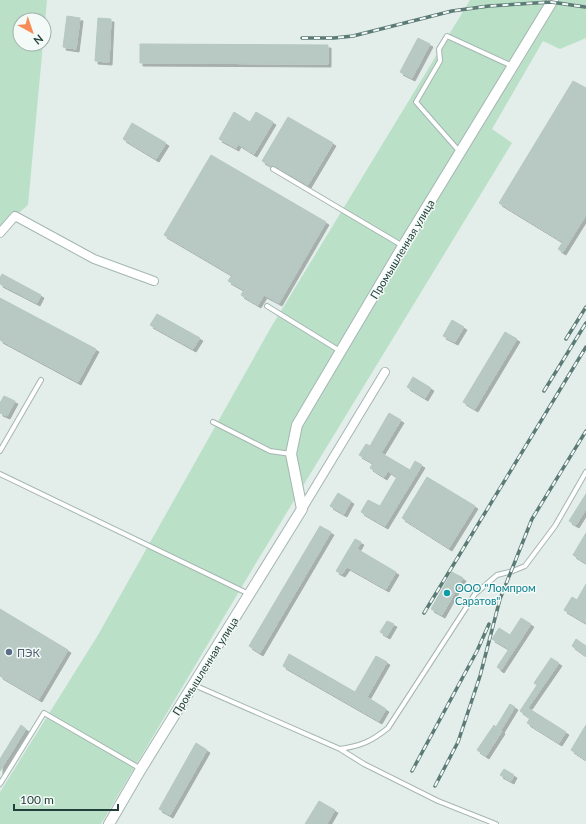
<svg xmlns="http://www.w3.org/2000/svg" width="586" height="824" viewBox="0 0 586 824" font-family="Lato,sans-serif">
<defs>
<filter id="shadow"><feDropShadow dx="3" dy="3" stdDeviation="0" flood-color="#0004"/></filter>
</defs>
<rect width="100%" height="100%" fill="#e3eeea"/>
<path fill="#bbe0c8" d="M 0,0 L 47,0 L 44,33 L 44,20 L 20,20 L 20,44 L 43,44 L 28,205 L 0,229 Z
M 470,0 L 586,0 L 586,38 L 560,49 L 543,41 L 492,129 L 512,143 L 256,563 L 101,824 L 0,824 L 0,792 L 98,635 L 270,329 Z"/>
<path fill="#b8c9c3" stroke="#b5c8c1" filter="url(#shadow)" d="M 67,16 L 80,18 L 76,49 L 63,47 Z
M 98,18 L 111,19 L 109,62 L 95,61 Z
M 418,38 L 430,44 L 412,78 L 400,72 Z
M 140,44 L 328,45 L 328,64 L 140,63 Z
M 573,81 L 586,88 L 586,215 L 563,252 L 558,249 L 563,242 L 499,203 Z
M 234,112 L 250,122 L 256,112 L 273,122 L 254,154 L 238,144 L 236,148 L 219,139 Z
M 288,117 L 333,143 L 308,185 L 275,166 L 271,166 L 262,161 Z
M 132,123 L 166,143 L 156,159 L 123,139 Z
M 211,155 L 326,222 L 279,303 L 264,295 L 258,305 L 241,295 L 244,290 L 228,281 L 232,275 L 164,235 Z
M 2,274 L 41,295 L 37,303 L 0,284 L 0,278 Z
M 0,298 L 96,349 L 78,382 L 0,340 Z
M 157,314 L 200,338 L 193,349 L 150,325 Z
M 452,320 L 464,327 L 455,342 L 443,336 Z
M 505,332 L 517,339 L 475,409 L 463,402 Z
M 413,377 L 431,388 L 425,398 L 407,387 Z
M 4,396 L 15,401 L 7,416 L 0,413 L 0,403 Z
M 389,413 L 401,420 L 381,453 L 410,470 L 415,461 L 422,465 L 385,526 L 361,512 L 368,500 L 380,506 L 397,477 L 388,471 L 384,477 L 370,468 L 373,463 L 359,455 L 366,444 L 370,446 Z
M 427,477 L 475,506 L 449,548 L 402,518 Z
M 338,493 L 351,501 L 344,514 L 330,506 Z
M 586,494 L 586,509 L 576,525 L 569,521 Z
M 320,526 L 331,532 L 260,653 L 249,646 Z
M 586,533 L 586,563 L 573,555 Z
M 355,539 L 361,542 L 357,549 L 396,572 L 386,589 L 347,567 L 342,574 L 336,571 Z
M 452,572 L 463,578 L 442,615 L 431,609 Z
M 586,584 L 586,623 L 564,610 L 572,597 L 577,600 Z
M 0,609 L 68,650 L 39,699 L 0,676 Z
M 521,618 L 531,624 L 501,670 L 497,667 L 509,649 L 492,639 L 499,628 L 510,635 Z
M 387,621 L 394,624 L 387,636 L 380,632 Z
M 576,639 L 586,646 L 586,656 L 572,646 Z
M 289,654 L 355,692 L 376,656 L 387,662 L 367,697 L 386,709 L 379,721 L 283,666 Z
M 551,658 L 559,663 L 528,708 L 566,732 L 559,743 L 527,723 L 530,718 L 520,711 L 537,685 L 534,683 Z
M 510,704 L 515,707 L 501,730 L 502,731 L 486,756 L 477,750 L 494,725 L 496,727 Z
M 21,725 L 26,729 L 0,771 L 0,759 Z
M 586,725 L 586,760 L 571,750 Z
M 196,743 L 207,750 L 170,815 L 159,809 Z
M 504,769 L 514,775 L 511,781 L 500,775 Z
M 319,801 L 335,810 L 327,824 L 305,824 Z"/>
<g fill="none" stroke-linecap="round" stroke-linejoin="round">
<defs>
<path id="service" d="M 459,151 L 416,102 L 440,61 L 439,49 L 447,36 L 512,66
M 273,169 L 403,246
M 267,306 L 340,351
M 213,422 L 270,451 L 291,454
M 0,451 L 41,380
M 0,474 L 249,594
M 194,685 L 340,749 L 364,764 L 438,801 L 496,824
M 340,749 C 361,746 372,741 388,728 L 475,594 L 497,575 L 513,571 L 525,566 L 555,526 L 586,472
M 0,784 L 44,713 L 141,769"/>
<path id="minor" d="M 0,233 L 15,216 L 94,259 L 154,281
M 302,509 L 385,372"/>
<path id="tertiary" d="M 109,824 L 141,769 L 302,509 L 291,454 L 297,425 L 403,246 L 553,0"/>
</defs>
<use href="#service" stroke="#a5b6b2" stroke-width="6"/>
<use href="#minor" stroke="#a5b6b2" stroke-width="10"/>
<use href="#tertiary" stroke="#a5b6b2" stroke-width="12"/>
<use href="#service" stroke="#fff" stroke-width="4"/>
<use href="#minor" stroke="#fff" stroke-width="8"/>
<use href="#tertiary" stroke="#fff" stroke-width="10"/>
<defs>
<path id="rail" d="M 302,38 L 334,38 L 353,36 L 452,11 L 489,6 L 551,2 L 585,7
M 566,339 L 586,307
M 544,391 L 586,323
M 424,613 L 586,347
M 412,771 L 477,651 L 489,624
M 435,786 L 458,742 L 480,676 L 500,599 L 532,519 L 586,431"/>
</defs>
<use href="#rail" stroke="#5c7b76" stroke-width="3.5"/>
<use href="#rail" stroke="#f4faf7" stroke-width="2" stroke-dasharray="6" stroke-linecap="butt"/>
</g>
<circle fill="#0f9aa8" stroke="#f4faf7" stroke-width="1.5" cx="447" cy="593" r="4"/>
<circle fill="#5c6f8a" stroke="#f4faf7" stroke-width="1.5" cx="9" cy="652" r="4"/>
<g text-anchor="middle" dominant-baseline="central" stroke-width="3" stroke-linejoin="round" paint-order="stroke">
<g font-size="11" fill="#22403a" stroke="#f4faf7">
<text transform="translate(402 249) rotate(-59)">Промышленная улица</text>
<text transform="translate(205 666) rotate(-58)">Промышленная улица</text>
</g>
<g font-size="11" fill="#0d838f" stroke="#f4faf7" text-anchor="start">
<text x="455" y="587">ООО "Ломпром<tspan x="455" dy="13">Саратов"</tspan></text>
</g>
<g font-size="11" fill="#4e5e75" stroke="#f4faf7" text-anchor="start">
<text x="17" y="652">ПЭК</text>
</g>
</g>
<g transform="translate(32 32) rotate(140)"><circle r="19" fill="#f4faf7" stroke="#a0b0ab"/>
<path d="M0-3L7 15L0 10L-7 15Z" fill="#f88c56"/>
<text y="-6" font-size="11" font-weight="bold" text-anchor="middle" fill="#22403a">N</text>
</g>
<path d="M14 804v6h104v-6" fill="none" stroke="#22403a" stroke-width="2"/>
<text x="20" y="804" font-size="12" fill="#22403a" stroke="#f4faf7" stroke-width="3" paint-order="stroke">100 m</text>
</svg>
